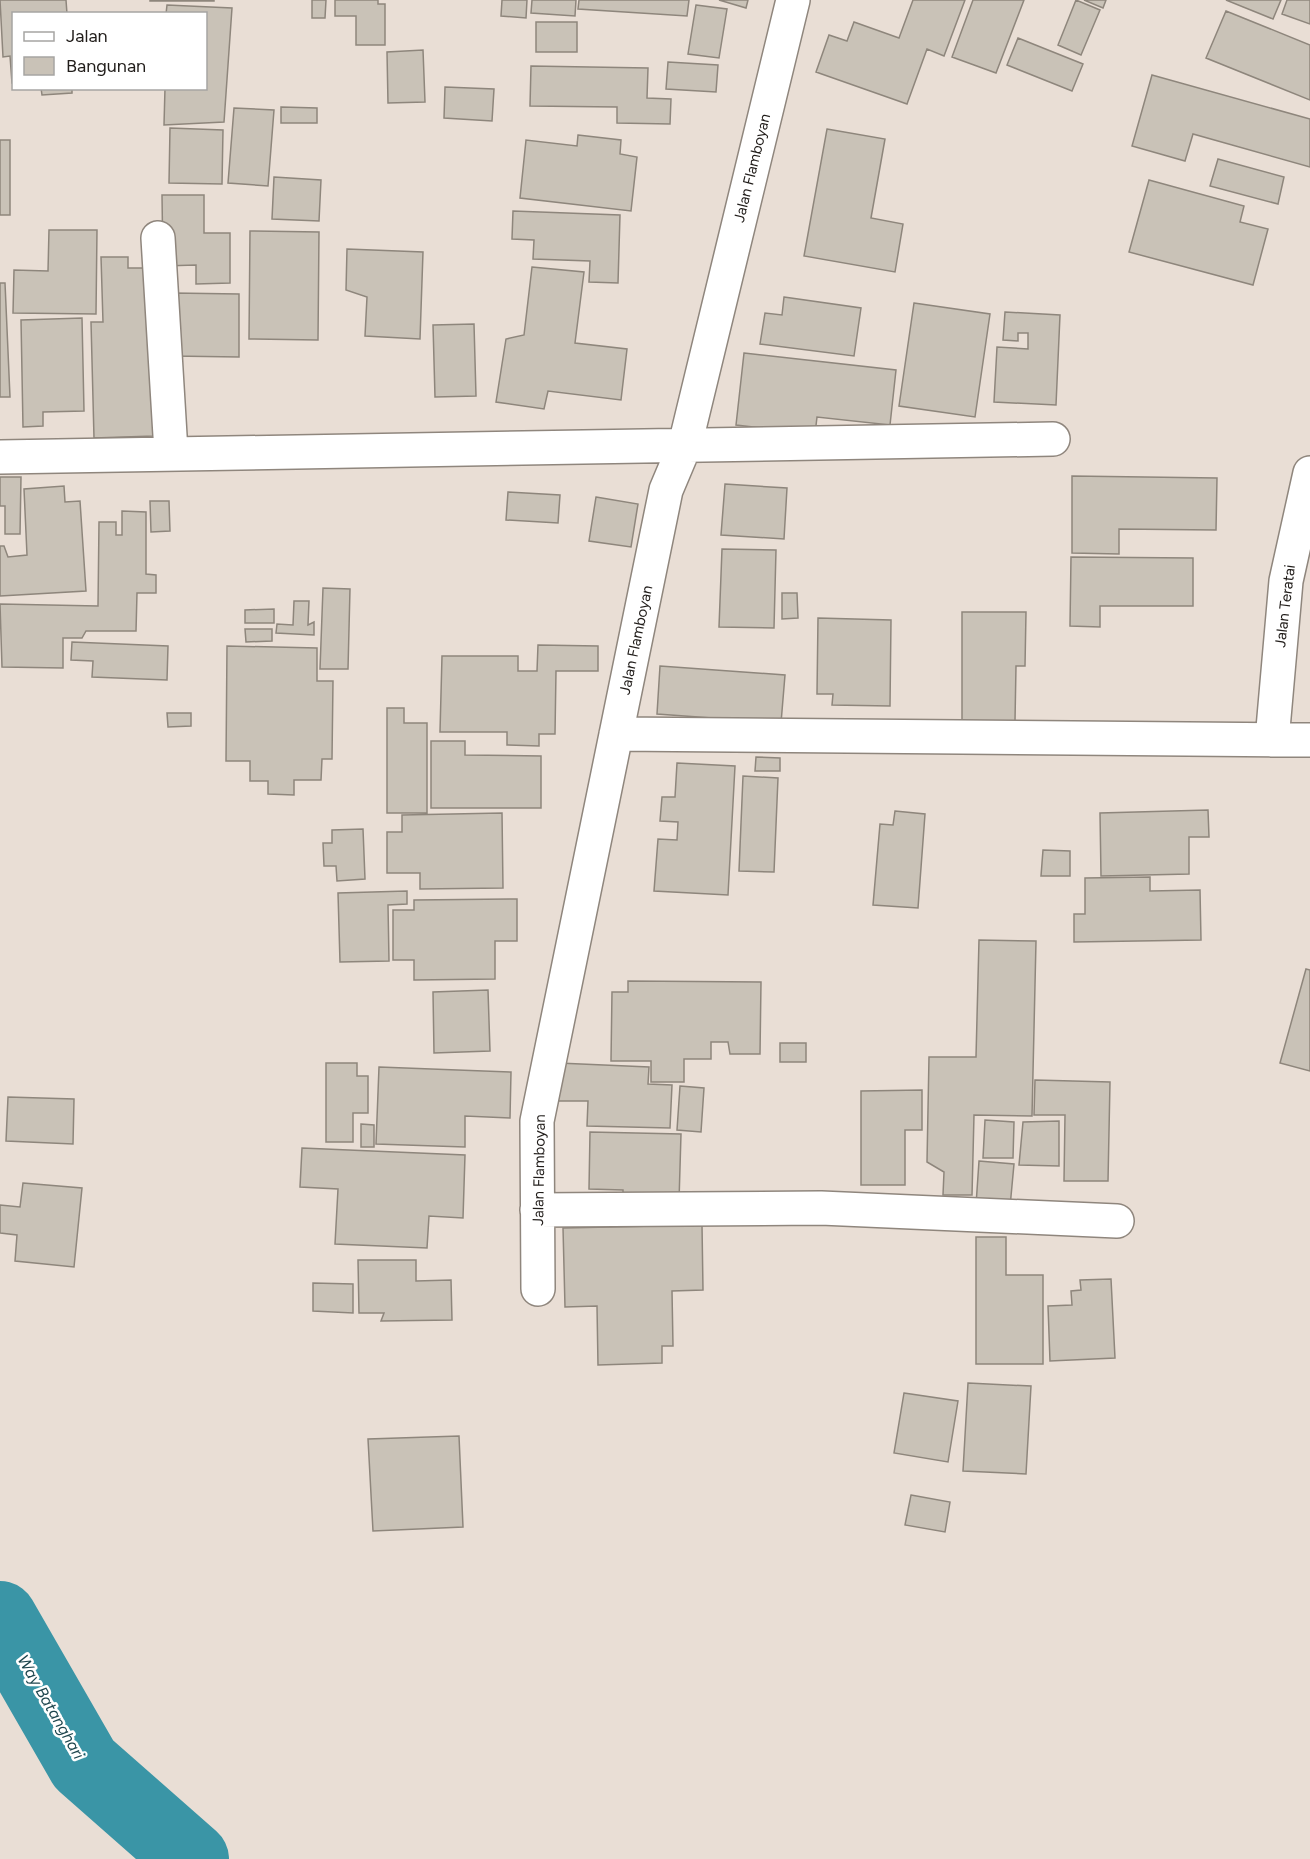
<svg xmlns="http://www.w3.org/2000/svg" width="1310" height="1859" viewBox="0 0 1310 1859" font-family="Figtree,sans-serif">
<rect width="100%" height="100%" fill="#e9ded5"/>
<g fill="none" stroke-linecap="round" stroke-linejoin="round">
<path stroke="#3a95a6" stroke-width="74" d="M 0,1618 L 84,1764 L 192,1859"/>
</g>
<path fill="#c9c2b7" stroke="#8e867c" stroke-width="1.5" d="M 0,0 L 66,0 L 67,14 L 14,14 L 14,83 L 12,83 L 10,56 L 3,57 Z
M 150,0 L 214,0 L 214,1 L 150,1 Z
M 312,0 L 326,0 L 325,18 L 312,18 Z
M 335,0 L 378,0 L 378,4 L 385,4 L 385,45 L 356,45 L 356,16 L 335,16 Z
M 502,0 L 527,0 L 526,18 L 501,16 Z
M 532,0 L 576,0 L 575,16 L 531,13 Z
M 579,0 L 689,0 L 687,16 L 578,9 Z
M 719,0 L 748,0 L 746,8 Z
M 913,0 L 965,0 L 944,56 L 927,49 L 907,104 L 816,72 L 829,35 L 847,41 L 854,22 L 899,38 Z
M 973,0 L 1024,0 L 996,73 L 952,57 Z
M 1076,0 L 1100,10 L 1081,55 L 1058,45 Z
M 1084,0 L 1106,0 L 1103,8 Z
M 1226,0 L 1281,0 L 1273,19 Z
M 1287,0 L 1310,0 L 1310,24 L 1282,14 Z
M 167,5 L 232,8 L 224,122 L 164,125 L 165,88 L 206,88 L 206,14 L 166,14 Z
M 696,5 L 727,9 L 719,58 L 688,54 Z
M 1226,11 L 1310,45 L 1310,100 L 1206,58 Z
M 536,22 L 577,22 L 577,52 L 536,52 Z
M 1018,38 L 1083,64 L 1072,91 L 1007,65 Z
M 423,50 L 425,102 L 388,103 L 387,52 Z
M 668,62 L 718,65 L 716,92 L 666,89 Z
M 531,66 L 648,68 L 647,98 L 671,99 L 670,124 L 617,123 L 617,107 L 530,106 Z
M 1152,75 L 1310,119 L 1310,167 L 1193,134 L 1185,161 L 1132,146 Z
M 445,87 L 494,89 L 492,121 L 444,118 Z
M 41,88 L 72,88 L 72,93 L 42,95 Z
M 281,107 L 317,108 L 317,123 L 281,123 Z
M 234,108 L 274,110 L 268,186 L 228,183 Z
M 170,128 L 223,130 L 222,184 L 169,183 Z
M 827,129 L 885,139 L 871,218 L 903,224 L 895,272 L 804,256 Z
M 578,135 L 621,140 L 620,154 L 637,157 L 631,211 L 520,198 L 526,140 L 577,146 Z
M 0,140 L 10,140 L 10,215 L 0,215 Z
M 1218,159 L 1284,177 L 1278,204 L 1210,186 Z
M 274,177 L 321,180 L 319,221 L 272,219 Z
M 1149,180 L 1244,206 L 1240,222 L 1268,229 L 1253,285 L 1129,252 Z
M 162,195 L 204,195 L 204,233 L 230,233 L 230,283 L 196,284 L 196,265 L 163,266 Z
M 513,211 L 620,215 L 618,283 L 589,282 L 590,261 L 533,259 L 534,240 L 512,239 Z
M 49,230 L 97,230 L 96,314 L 13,313 L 14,270 L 48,271 Z
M 250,231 L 319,232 L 318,340 L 249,339 Z
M 347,249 L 423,252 L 420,339 L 365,336 L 367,297 L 346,290 Z
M 101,257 L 128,257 L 128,268 L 149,268 L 154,436 L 94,438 L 91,322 L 103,322 Z
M 532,267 L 584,272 L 575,343 L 627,349 L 621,400 L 548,391 L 544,409 L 496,402 L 506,339 L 524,335 Z
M 0,283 L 5,283 L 10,397 L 0,397 Z
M 173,293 L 239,294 L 239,357 L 172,356 Z
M 784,297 L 861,308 L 854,356 L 760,344 L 765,313 L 782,315 Z
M 914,303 L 990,314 L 975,417 L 899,406 Z
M 1005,312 L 1060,315 L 1056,405 L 994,402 L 997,347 L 1028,349 L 1028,333 L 1018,333 L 1018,341 L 1003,340 Z
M 82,318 L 84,411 L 43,412 L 43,426 L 23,427 L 21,320 Z
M 474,324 L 476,396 L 435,397 L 433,325 Z
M 744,353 L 896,370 L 890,425 L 817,417 L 815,434 L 736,425 Z
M 1072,476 L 1217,478 L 1216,530 L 1119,529 L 1119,554 L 1072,553 Z
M 0,477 L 21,477 L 20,534 L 5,534 L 5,506 L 0,506 Z
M 725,484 L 787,488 L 784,539 L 721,535 Z
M 64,486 L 65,502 L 80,501 L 86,591 L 0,596 L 0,546 L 4,546 L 8,557 L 27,555 L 24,489 Z
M 508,492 L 560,495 L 558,523 L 506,520 Z
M 596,497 L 638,504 L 631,547 L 589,541 Z
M 150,501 L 169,501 L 170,531 L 151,532 Z
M 122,511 L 146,512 L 146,574 L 156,575 L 156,593 L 137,593 L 136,631 L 86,631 L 82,638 L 63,638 L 63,668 L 2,667 L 0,604 L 98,606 L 99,522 L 116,522 L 116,535 L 122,535 Z
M 722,549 L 776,550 L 774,628 L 719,627 Z
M 1071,557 L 1193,558 L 1193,606 L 1100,606 L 1100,627 L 1070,626 Z
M 323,588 L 350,589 L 348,669 L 320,669 Z
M 782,593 L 797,593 L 798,618 L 782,619 Z
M 294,601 L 309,601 L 308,625 L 314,622 L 314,635 L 276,633 L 277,624 L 293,625 Z
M 274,609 L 274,623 L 245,623 L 245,610 Z
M 962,612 L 1026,612 L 1025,666 L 1016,666 L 1015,721 L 962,721 Z
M 818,618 L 891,620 L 890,706 L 832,705 L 833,694 L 817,694 Z
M 245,629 L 272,629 L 272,641 L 246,642 Z
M 72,642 L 168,646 L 167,680 L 92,677 L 93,661 L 71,660 Z
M 538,645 L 598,646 L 598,671 L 556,671 L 555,734 L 539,734 L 539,746 L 507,745 L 507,732 L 440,732 L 442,656 L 518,656 L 518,671 L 537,671 Z
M 227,646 L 317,648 L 317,681 L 333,681 L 332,759 L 322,759 L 321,780 L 294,780 L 294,795 L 268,794 L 268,781 L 250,781 L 250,761 L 226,761 Z
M 660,666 L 785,675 L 781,723 L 657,714 Z
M 387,708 L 404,708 L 404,723 L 427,723 L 427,813 L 387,813 Z
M 167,713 L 191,713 L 191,726 L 168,727 Z
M 431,741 L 465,741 L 465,755 L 541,756 L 541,808 L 431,808 Z
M 756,757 L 780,758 L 780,771 L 755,771 Z
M 677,763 L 735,766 L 728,895 L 654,891 L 658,839 L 677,840 L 678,822 L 660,821 L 662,797 L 675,797 Z
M 743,776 L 778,778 L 774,872 L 739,871 Z
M 1208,810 L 1209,837 L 1189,837 L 1189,874 L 1101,876 L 1100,813 Z
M 895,811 L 925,814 L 918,908 L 873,905 L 880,824 L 893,825 Z
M 502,813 L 503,888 L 420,889 L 420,873 L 387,873 L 387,832 L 402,832 L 402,815 Z
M 363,829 L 365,879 L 337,881 L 336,866 L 324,866 L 323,843 L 332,843 L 332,830 Z
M 1043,850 L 1070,851 L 1070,876 L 1041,876 Z
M 1150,877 L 1150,891 L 1200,890 L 1201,940 L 1074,942 L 1074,914 L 1085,914 L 1085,878 Z
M 407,891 L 407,904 L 388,905 L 389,961 L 340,962 L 338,893 Z
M 517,899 L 517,941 L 495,941 L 495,979 L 414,980 L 414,960 L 393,960 L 393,910 L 414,910 L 414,900 Z
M 979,940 L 1036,941 L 1032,1116 L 974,1115 L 972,1195 L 943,1195 L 944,1172 L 927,1162 L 929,1057 L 976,1057 Z
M 1306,969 L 1310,970 L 1310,1071 L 1280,1063 Z
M 628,981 L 761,982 L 760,1054 L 730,1054 L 728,1042 L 711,1042 L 711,1059 L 684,1059 L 684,1082 L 651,1082 L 651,1061 L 611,1061 L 612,992 L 628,992 Z
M 488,990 L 490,1051 L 434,1053 L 433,992 Z
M 780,1043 L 806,1043 L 806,1062 L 780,1062 Z
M 326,1063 L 357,1063 L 357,1076 L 368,1076 L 368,1113 L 353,1113 L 353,1142 L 326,1142 Z
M 558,1063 L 649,1067 L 648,1084 L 672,1085 L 670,1128 L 587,1126 L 588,1101 L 556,1101 Z
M 379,1067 L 511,1072 L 510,1118 L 465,1116 L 465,1147 L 376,1144 Z
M 1035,1080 L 1110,1082 L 1108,1181 L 1064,1181 L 1065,1115 L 1034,1115 Z
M 680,1086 L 704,1088 L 701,1132 L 677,1130 Z
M 922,1090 L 922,1130 L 905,1130 L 905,1185 L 861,1185 L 861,1091 Z
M 8,1097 L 74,1099 L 73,1144 L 6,1141 Z
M 985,1120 L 1014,1122 L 1013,1158 L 983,1158 Z
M 1059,1121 L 1059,1166 L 1019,1165 L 1023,1122 Z
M 361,1124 L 374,1125 L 374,1147 L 361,1147 Z
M 590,1132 L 681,1134 L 679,1201 L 623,1200 L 623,1190 L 589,1189 Z
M 302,1148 L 465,1155 L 463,1218 L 429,1216 L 427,1248 L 335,1244 L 338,1189 L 300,1187 Z
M 979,1161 L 1014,1164 L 1010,1207 L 976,1205 Z
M 23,1183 L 82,1188 L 74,1267 L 15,1261 L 17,1235 L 0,1233 L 0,1205 L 20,1207 Z
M 702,1225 L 703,1290 L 672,1291 L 673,1346 L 662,1346 L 662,1363 L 598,1365 L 597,1306 L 565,1307 L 563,1228 Z
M 976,1237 L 1006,1237 L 1006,1275 L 1043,1275 L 1043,1364 L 976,1364 Z
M 358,1260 L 416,1260 L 416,1281 L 451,1280 L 452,1320 L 381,1321 L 384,1313 L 359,1313 Z
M 1111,1279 L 1115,1358 L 1050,1361 L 1048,1306 L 1072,1305 L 1071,1291 L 1081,1290 L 1080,1280 Z
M 313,1283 L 353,1284 L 353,1313 L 313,1311 Z
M 968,1383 L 1031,1386 L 1026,1474 L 963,1471 Z
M 904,1393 L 958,1401 L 948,1462 L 894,1453 Z
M 459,1436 L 463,1527 L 373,1531 L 368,1439 Z
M 911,1495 L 950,1502 L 945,1532 L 905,1525 Z"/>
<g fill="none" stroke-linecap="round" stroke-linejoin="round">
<defs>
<path id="minor" d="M 158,238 L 171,452
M 0,457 L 1053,439
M 616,734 L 1310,740
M 1272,740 L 1286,581 L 1310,473
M 537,1210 L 821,1208 L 1117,1221
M 538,1289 L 537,1121 L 666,490 L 685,445 L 793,0"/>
</defs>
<use href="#minor" stroke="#8f867d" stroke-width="36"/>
<use href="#minor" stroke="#fff" stroke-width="33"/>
</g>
<g text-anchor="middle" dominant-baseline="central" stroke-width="5" stroke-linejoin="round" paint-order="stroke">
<g font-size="15" fill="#211d1a" stroke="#fff">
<text transform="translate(752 168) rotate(-76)">Jalan Flamboyan</text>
<text transform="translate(1285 606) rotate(-83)">Jalan Teratai</text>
<text transform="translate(636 640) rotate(-78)">Jalan Flamboyan</text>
<text transform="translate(539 1170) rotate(-89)">Jalan Flamboyan</text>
</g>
<g font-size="16" font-style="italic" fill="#1e464e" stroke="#fff">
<text transform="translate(51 1707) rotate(60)">Way Batanghari</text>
</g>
</g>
<rect x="12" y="12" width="195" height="78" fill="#ffffff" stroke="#a6a5a3" stroke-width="1.5"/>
<rect x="24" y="32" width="30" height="9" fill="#ffffff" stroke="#a6a5a3" stroke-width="1.5"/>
<text x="66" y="42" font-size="18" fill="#211d1a">Jalan</text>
<rect x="24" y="57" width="30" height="18" fill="#c9c2b7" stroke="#a6a5a3" stroke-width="1.5"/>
<text x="66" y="72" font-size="18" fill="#211d1a">Bangunan</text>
</svg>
